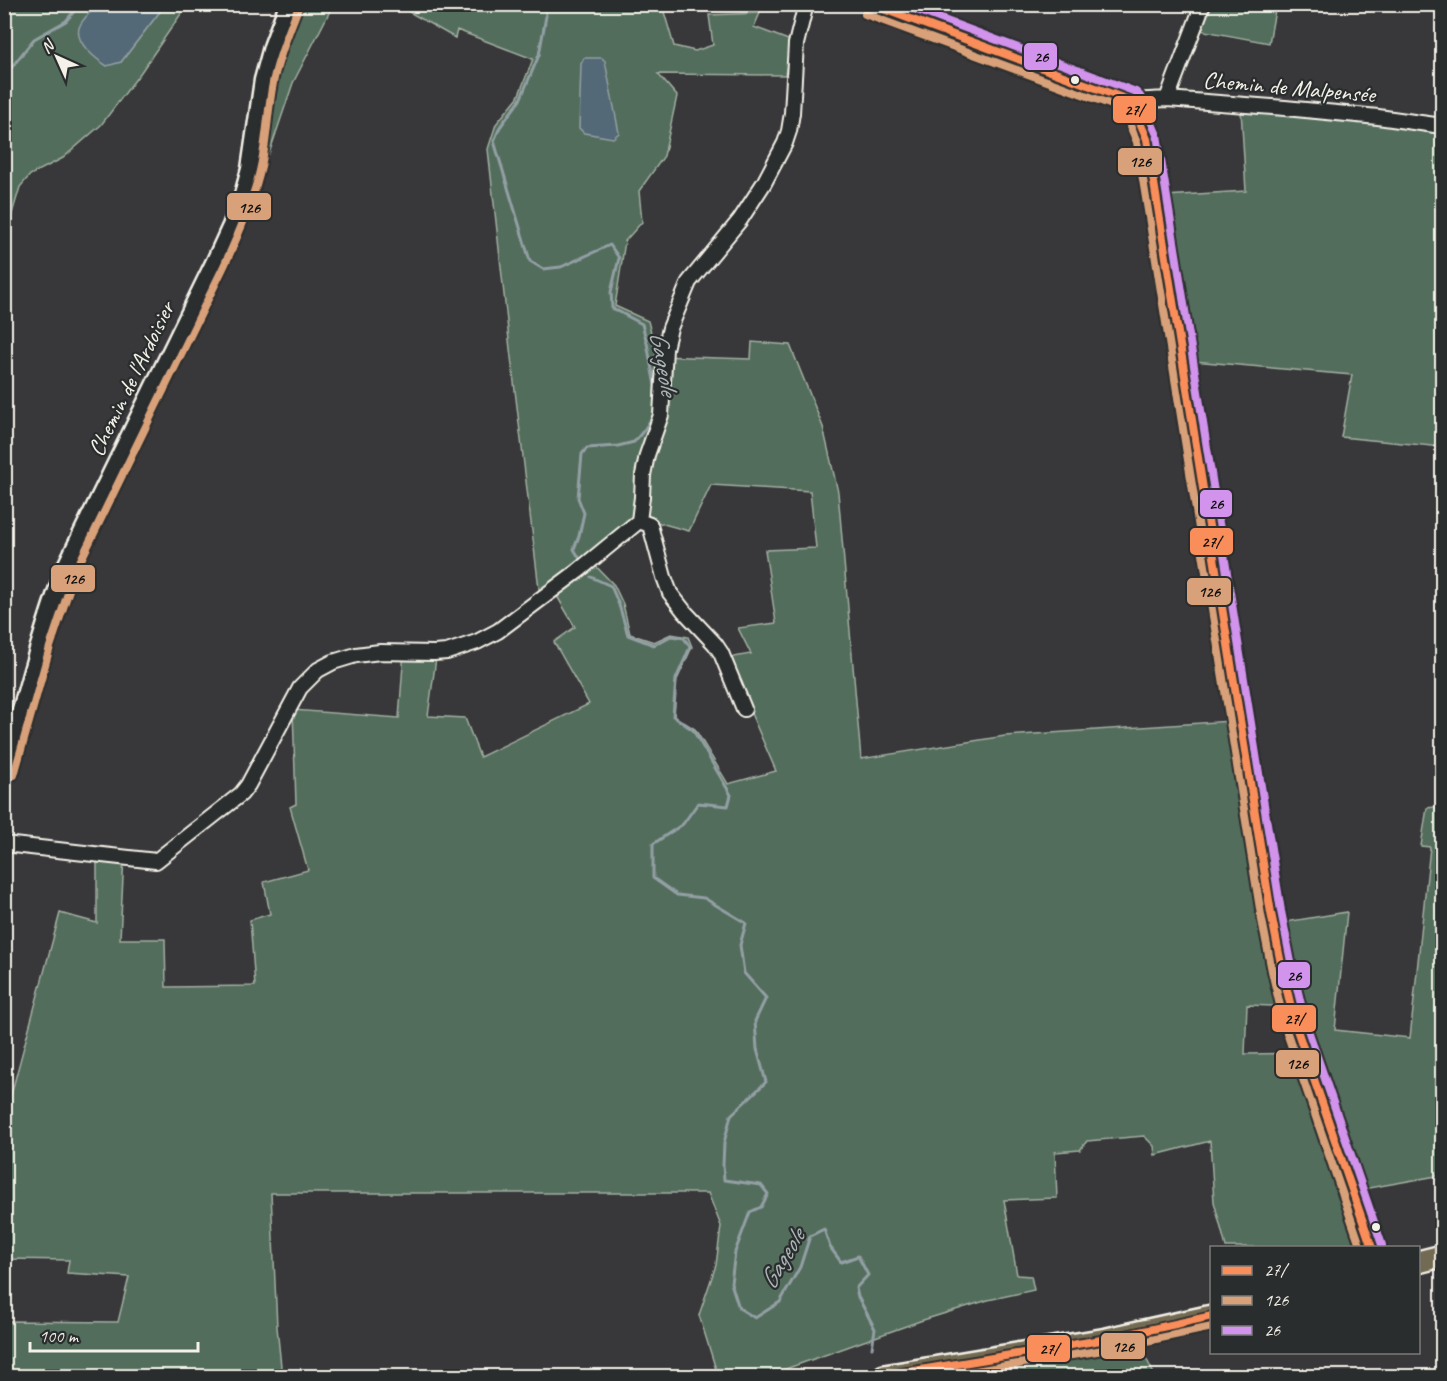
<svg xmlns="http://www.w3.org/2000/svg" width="1447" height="1381" viewBox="0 0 1447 1381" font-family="Caveat,sans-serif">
<rect width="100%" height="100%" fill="#38373a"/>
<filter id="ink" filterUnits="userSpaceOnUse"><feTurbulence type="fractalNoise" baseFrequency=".0167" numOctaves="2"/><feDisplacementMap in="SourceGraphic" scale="12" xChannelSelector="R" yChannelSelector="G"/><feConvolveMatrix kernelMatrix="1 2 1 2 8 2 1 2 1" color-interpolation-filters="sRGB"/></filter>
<g filter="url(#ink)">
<path fill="#526d5c" stroke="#a3afa2" stroke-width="1.5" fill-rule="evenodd" d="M 4,5 L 97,5 L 90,13 L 121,62 L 165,5 L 185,5 L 183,11 L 141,72 L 101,125 L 63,158 L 30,175 L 20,187 L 5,237 Z
M 295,5 L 333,5 L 293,83 L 253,201 L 270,80 Z
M 397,5 L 662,5 L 674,46 L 695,51 L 713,45 L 709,15 L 760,13 L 754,27 L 791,41 L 785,75 L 658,74 L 677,96 L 664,156 L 639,191 L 642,222 L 625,241 L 615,306 L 648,321 L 657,356 L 751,359 L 752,342 L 790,345 L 823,427 L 838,492 L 861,759 L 1005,736 L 1246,720 L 1280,923 L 1347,912 L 1335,1030 L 1410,1038 L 1430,847 L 1421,846 L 1427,808 L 1442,806 L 1442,1175 L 1357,1190 L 1379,1247 L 1226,1247 L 1214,1202 L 1210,1141 L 1155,1155 L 1154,1146 L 1144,1136 L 1087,1141 L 1080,1150 L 1055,1152 L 1057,1198 L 1004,1200 L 1017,1275 L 1031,1276 L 1034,1290 L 988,1300 L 920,1321 L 766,1376 L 718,1376 L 699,1315 L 716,1265 L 721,1226 L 708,1193 L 271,1193 L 277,1327 L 282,1376 L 5,1376 L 5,1321 L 118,1322 L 129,1277 L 67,1273 L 69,1260 L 5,1259 L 5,1117 L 60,913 L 97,923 L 97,853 L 124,856 L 120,939 L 165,939 L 166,987 L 255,986 L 250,920 L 270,914 L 264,882 L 308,870 L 290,807 L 296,804 L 293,710 L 399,718 L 404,651 L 437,651 L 428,716 L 465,718 L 480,757 L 589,704 L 554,642 L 575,627 L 557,596 L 551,589 L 540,597 L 510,349 L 488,149 L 496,124 L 518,97 L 533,59 L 457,30 L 455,38 ZM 711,485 L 810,491 L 816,548 L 765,550 L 776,623 L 738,628 L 751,654 L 727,658 L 776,771 L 728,784 L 695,729 L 674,716 L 677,680 L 692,647 L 688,637 L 671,634 L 654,642 L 630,634 L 623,604 L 614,585 L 589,559 L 635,516 L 689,531 ZM 1247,1005 L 1296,1007 L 1310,1053 L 1245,1054 Z
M 1206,5 L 1276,5 L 1269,43 L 1199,30 Z
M 1241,110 L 1442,124 L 1442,447 L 1341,437 L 1352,375 L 1193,361 L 1172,222 L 1165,196 L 1246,191 Z
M 1142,1340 L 1145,1356 L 1155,1376 L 946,1376 L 946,1374 Z"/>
<path fill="#536977" stroke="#939fa4" stroke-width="1.5" d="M 97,5 L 97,4 L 165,5 L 121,62 L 107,66 C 96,59 75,43 79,28 C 81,20 92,11 97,5 Z
M 584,58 L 602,58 L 605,61 L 619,133 L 613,138 L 584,133 L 579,128 L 581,64 Z"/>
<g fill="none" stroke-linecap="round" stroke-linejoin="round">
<path stroke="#939fa4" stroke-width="3" d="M 545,4 L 546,16 L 539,55 L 520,100 L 500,127 L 494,141 L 530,261 L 543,269 L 561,267 L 610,245 L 619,258 L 611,292 L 612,308 L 642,324 L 647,343 L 655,386 L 654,415 L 644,430 L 634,442 L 618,446 L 587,448 L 582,454 L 578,498 L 584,513 L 579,536 L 574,549 L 581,561
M 4,77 L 34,39 L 66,21 L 80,4
M 591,577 L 611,586 L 619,605 L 628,635 L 654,645 L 671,636 L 684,638 L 690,647 L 676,679 L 673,716 L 693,730 L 731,795 L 728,806 L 698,803 L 683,824 L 653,844 L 653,878 L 677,895 L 704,898 L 746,923 L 740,945 L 744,973 L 766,998 L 755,1021 L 757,1049 L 766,1082 L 731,1115 L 724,1143 L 723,1165 L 724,1180 L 761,1185 L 768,1194 L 761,1207 L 750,1212 L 735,1252 L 731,1283 L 739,1308 L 755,1318 L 780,1302 L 800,1267 L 810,1236 L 824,1229 L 830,1247 L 841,1262 L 858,1256 L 868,1275 L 856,1288 L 858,1297 L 875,1329 L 872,1348"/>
<defs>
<path id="minor" d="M 1167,99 L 1203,4
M 1131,101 L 1167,99 L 1285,108 L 1378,117 L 1442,126
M 639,521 L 650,525 L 664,577 L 670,593 L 684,611 L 715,644 L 721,653 L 744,709
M 4,844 L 156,861 L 241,794 L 248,785 L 300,688 L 318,670 L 333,662 L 356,655 L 380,652 L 434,653 L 447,652 L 477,642 L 498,631 L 578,571 L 639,521 L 642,497 L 643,475 L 647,455 L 661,415 L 665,349 L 670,328 L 689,282 L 740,220 L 764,183 L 785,143 L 789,131 L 792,113 L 796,44 L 806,4"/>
<path id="tertiary" d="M 869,4 L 1131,101 L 1147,139 L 1271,913 L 1282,969 L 1295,1024 L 1372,1248
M 4,772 C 23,704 40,635 65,568 L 215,261 L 231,226 L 243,195 L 250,169 L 263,80 L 272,47 L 288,4"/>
<path id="primary" d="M 1418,1262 L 1442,1256
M 884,1376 L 1107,1339 L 1212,1316"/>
</defs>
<use href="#minor" stroke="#f4f1e8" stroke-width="18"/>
<use href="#tertiary" stroke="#f4f1e8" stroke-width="21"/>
<use href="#primary" stroke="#f4f1e8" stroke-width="26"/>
<use href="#minor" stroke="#2a2d2e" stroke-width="14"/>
<use href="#tertiary" stroke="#2a2d2e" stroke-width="16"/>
<use href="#primary" stroke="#736b52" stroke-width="21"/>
<defs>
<path id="bus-1" d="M 870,4 L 1131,101 L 1147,139 L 1271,913 L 1282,969 L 1295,1024 L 1372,1248
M 884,1376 L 1107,1339 L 1212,1316"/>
<path id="bus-2" d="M 865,14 L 1123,109 L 1137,142 L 1261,915 L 1272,971 L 1285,1027 L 1361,1248
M 14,775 L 50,647 L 75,572 L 224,266 C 238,236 251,206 259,175 C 267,145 267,113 273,83 C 278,57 289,32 298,8
M 945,1376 L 1109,1349 L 1212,1327"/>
<path id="bus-3" d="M 901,4 L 1136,92 L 1140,96 L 1157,135 L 1281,911 L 1292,967 L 1305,1021 L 1382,1245"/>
</defs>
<use href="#bus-1" stroke="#2a2d2e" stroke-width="12"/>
<use href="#bus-2" stroke="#2a2d2e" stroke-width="12"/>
<use href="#bus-3" stroke="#2a2d2e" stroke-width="12"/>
<use href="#bus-1" stroke="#fa8e5a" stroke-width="8"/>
<use href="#bus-2" stroke="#d9a179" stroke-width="8"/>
<use href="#bus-3" stroke="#d193ec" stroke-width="8"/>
</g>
</g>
<g fill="#f4f1e8" stroke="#2a2d2e" stroke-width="2">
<circle cx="1075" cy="80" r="5"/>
<circle cx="1376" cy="1227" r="5"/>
</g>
<g text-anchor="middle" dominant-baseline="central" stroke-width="4.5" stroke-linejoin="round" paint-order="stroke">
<g font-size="24" fill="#f4f1e8" stroke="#2a2d2e">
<text transform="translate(1289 87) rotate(5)">Chemin de Malpensée</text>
<text transform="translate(131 379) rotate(-64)">Chemin de l'Ardoisier</text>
</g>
<g font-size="26" font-style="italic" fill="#acb4b5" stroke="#2a2d2e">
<text transform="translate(664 363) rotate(80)">Gageole</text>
<text transform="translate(782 1259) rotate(-59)">Gageole</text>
</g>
</g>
<g stroke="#2a2d2e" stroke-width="2">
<rect x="1023" y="42" width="35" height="29" rx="6" fill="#d193ec"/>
<rect x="1112" y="95" width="45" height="29" rx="6" fill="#fa8e5a"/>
<rect x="1117" y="147" width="46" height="29" rx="6" fill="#d9a179"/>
<rect x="226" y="192" width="46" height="29" rx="6" fill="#d9a179"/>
<rect x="1199" y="489" width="34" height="29" rx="6" fill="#d193ec"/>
<rect x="1189" y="527" width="45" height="29" rx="6" fill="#fa8e5a"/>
<rect x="50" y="564" width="46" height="29" rx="6" fill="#d9a179"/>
<rect x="1186" y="577" width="46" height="29" rx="6" fill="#d9a179"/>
<rect x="1277" y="961" width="34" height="28" rx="6" fill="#d193ec"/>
<rect x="1271" y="1004" width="46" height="29" rx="6" fill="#fa8e5a"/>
<rect x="1275" y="1049" width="45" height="29" rx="6" fill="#d9a179"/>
<rect x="1100" y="1332" width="46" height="28" rx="6" fill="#d9a179"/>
<rect x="1026" y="1334" width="45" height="29" rx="6" fill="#fa8e5a"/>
</g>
<g font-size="16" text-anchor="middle" font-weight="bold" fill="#111">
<text x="1041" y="62">26</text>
<text x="1134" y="115">27/</text>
<text x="1140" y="167">126</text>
<text x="249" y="213">126</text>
<text x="1216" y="509">26</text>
<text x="1211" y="547">27/</text>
<text x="73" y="584">126</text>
<text x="1209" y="597">126</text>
<text x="1294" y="981">26</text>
<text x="1294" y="1024">27/</text>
<text x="1297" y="1069">126</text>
<text x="1123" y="1352">126</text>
<text x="1049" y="1354">27/</text>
</g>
<rect width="1447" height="1381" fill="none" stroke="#2a2d2e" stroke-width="24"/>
<rect x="12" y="12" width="1423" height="1357" fill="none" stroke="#f4f1e8" stroke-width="2" filter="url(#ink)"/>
<rect x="1210" y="1246" width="210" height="108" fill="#2a2d2e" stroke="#7b7b78" stroke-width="1.5"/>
<rect x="1222" y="1266" width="30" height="9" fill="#fa8e5a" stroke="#7b7b78" stroke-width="1.5"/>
<text x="1264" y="1276" font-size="18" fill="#f4f1e8">27/</text>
<rect x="1222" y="1296" width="30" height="9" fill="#d9a179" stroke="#7b7b78" stroke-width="1.5"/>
<text x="1264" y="1306" font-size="18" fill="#f4f1e8">126</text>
<rect x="1222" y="1326" width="30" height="9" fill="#d193ec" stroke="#7b7b78" stroke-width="1.5"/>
<text x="1264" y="1336" font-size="18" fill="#f4f1e8">26</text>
<g transform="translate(57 57) rotate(315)" stroke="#2a2d2e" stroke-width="4.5" paint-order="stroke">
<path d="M0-4.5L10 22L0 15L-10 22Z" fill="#f4f1e8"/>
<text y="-9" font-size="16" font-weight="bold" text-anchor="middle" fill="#f4f1e8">N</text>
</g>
<path d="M30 1342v9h168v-9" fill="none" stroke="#f4f1e8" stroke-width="3"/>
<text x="39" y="1342" font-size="18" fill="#f4f1e8" stroke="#2a2d2e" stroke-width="4.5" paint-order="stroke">100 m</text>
</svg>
